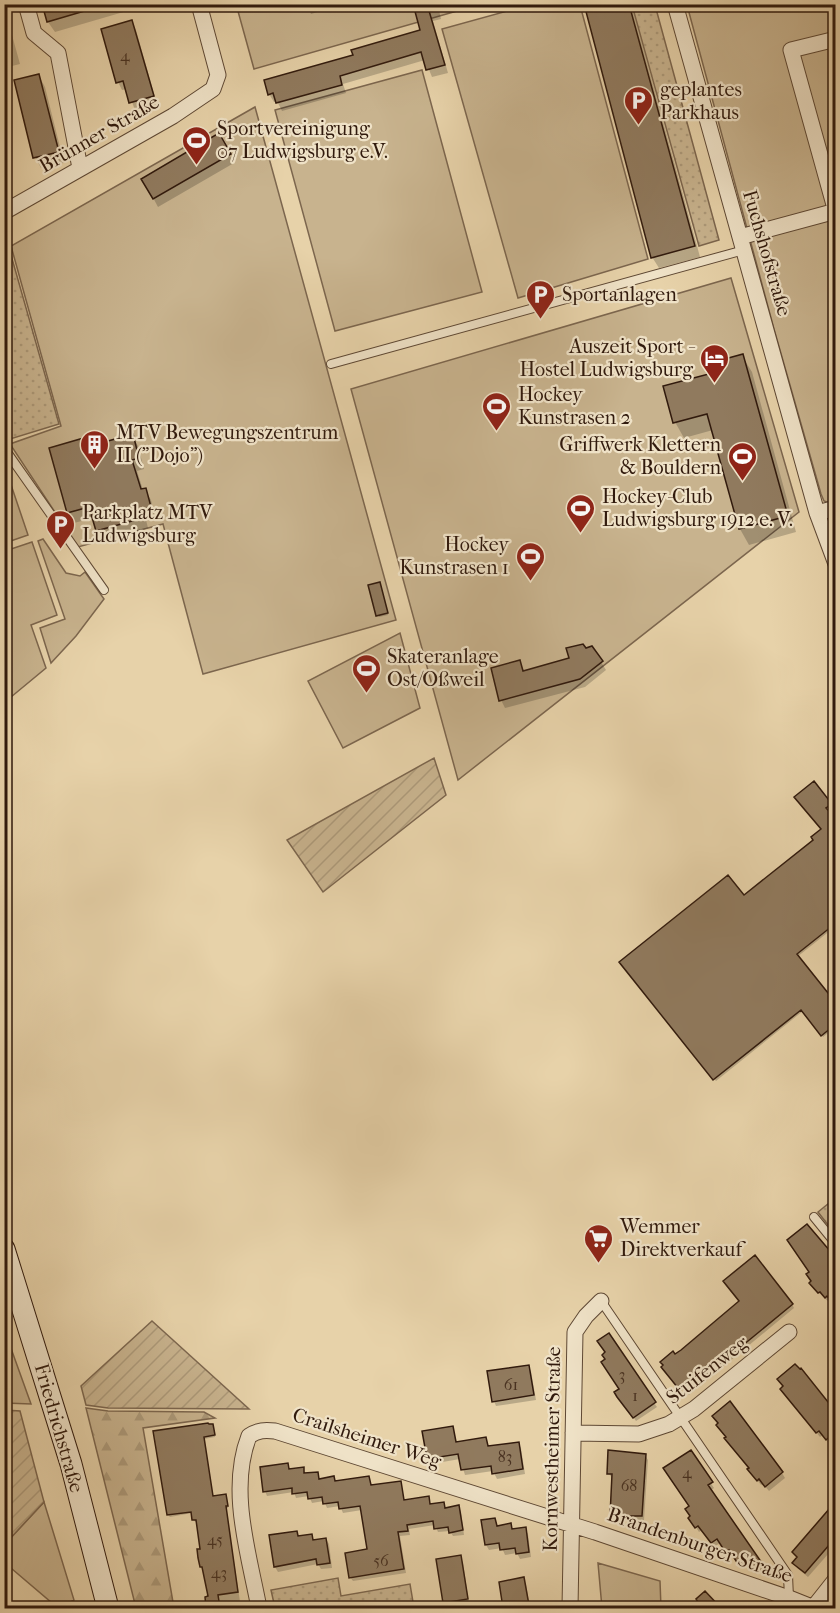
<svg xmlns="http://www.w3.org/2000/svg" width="840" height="1613" viewBox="0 0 840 1613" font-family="'IM FELL French Canon',serif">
<defs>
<pattern id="forest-firs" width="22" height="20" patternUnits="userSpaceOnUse" patternTransform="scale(1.5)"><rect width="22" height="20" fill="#c8b38e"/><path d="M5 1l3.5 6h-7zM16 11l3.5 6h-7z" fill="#ac9979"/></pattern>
<pattern id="park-dots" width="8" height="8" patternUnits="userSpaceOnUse" patternTransform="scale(1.5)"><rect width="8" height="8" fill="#c8b38e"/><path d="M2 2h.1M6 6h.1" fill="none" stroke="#ac9979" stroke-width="1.8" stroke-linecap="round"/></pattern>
<pattern id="garden-furrows" width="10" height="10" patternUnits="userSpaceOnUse" patternTransform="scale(1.5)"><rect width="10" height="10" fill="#c8b38e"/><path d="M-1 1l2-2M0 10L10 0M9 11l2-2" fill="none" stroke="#ac9979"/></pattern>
</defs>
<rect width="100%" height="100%" fill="#e7d2a9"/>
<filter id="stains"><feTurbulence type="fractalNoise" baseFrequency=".00333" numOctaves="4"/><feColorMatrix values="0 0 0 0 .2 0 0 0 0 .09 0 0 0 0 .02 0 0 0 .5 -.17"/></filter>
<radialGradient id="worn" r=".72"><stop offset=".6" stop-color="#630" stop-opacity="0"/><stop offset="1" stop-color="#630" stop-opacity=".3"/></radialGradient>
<path fill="#c8b38e" stroke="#7c664e" stroke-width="1.5" d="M 236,4 L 478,5 L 254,69 Z
M 529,5 L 580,5 L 648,259 L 518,298 L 442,29 Z
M 687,5 L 835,5 L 835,505 L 824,501 L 821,494 L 774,329 Z
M 422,70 L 482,292 L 335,331 L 275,110 Z
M 255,107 L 396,620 L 203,674 L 163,524 L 78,547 L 10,444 L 61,426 L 11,246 Z
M 731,278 L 799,512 L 458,780 L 351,389 Z
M 4,464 L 28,535 L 5,543 L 4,543 Z
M 43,539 L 66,573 L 80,576 L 85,572 L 104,599 L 76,636 L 51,663 L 40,628 L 65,619 L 38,541 Z
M 32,542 L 57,615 L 31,625 L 46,668 L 5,702 L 5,551 Z
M 400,633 L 420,708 L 343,748 L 308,681 Z
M 4,1331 L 8,1340 L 31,1404 L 5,1403 Z
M 44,1502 L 74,1600 L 58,1608 L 5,1563 L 5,1544 Z
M 598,1563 L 660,1581 L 661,1608 L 602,1608 Z"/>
<path fill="url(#forest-firs)" stroke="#7c664e" stroke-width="1.5" d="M 86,1408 L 108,1411 L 204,1412 L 215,1418 L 143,1428 L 174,1608 L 136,1608 Z"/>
<path fill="url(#park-dots)" stroke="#7c664e" stroke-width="1.5" d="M 632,5 L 655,5 L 719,240 L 699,246 Z
M 9,248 L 59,424 L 7,440 L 4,436 L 4,250 Z
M 834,1199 L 835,1202 L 835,1234 L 818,1212 Z
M 338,1578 L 341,1596 L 410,1584 L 414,1608 L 275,1608 L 271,1590 Z"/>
<path fill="url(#garden-furrows)" stroke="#7c664e" stroke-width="1.5" d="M 434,758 L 446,795 L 323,892 L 287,840 Z
M 152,1321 L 249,1409 L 108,1408 L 86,1405 L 81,1386 Z
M 5,1410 L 20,1411 L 44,1502 L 5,1544 Z"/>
<path fill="#0003" d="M 43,4 L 125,4 L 127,11 L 55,32 L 48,22 Z
M 307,4 L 343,4 L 311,14 Z
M 415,4 L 438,6 L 441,19 L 433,21 L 448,73 L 432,77 L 425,60 L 343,84 L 346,93 L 282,111 L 277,101 L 274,102 L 269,94 L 422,31 Z
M 585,4 L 631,4 L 700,257 L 659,268 L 652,257 Z
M 4,22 L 12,35 L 20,64 L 4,68 Z
M 132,22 L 136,30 L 157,104 L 135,110 L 127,89 L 122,90 L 118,82 Z
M 39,76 L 45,87 L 64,163 L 41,168 L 35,157 Z
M 218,136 L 234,163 L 158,207 L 143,179 Z
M 742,356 L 752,372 L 796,532 L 749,545 L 740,529 L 713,430 L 684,438 L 675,422 Z
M 132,436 L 138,446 L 144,469 L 137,471 L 143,490 L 145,490 L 151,500 L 155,517 L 146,520 L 148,528 L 103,541 L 97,530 L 93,518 L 74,523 L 68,512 L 86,439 L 91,447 Z
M 380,586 L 388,615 L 379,617 L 378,615 Z
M 519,661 L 525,672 L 601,662 L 606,670 L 585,687 L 505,708 L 501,700 Z
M 813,783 L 836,810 L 836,926 L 797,957 L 836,1005 L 836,1027 L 823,1037 L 803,1011 L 716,1081 L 623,964 L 744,897 L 814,840 L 822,830 Z
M 836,1083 L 836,1098 L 829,1088 Z
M 836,1262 L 836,1309 L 814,1288 L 813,1282 Z
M 792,1304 L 794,1308 L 689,1395 L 684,1389 L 681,1391 L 666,1371 Z
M 607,1360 L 654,1403 L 657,1407 L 636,1421 L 619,1397 L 620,1389 Z
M 528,1366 L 531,1371 L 536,1400 L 496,1406 L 494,1401 Z
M 785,1394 L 836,1414 L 836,1439 L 829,1444 L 823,1435 L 820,1437 Z
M 213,1427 L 215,1437 L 204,1439 L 213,1498 L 226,1495 L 227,1497 L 228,1508 L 226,1508 L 241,1608 L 208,1608 L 206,1598 L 208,1598 L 204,1569 L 201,1567 L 202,1550 L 197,1521 L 195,1522 L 192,1513 L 170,1517 L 168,1515 L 155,1432 Z
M 453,1428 L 457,1444 L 486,1439 L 489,1448 L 518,1443 L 521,1448 L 525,1474 L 497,1479 L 493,1471 L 465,1475 L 460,1459 L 431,1464 L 428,1459 Z
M 729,1444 L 782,1473 L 785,1478 L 769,1491 L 763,1484 L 761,1485 Z
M 690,1452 L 714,1488 L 710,1491 L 764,1569 L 756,1574 L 749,1563 L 742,1567 L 733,1554 L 729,1556 L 720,1543 L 714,1547 L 702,1530 L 699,1532 L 693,1523 Z
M 645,1455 L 648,1460 L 644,1520 L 614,1521 L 611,1516 L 613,1479 L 609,1474 Z
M 287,1464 L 290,1470 L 303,1468 L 306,1475 L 317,1473 L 320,1480 L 333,1478 L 336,1482 L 368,1477 L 372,1487 L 400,1483 L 405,1502 L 428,1498 L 431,1505 L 443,1503 L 446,1509 L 458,1507 L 461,1511 L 464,1535 L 453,1536 L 450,1531 L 438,1532 L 435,1525 L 409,1529 L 410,1535 L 400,1536 L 406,1573 L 353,1581 L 350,1577 L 369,1550 L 362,1510 L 343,1513 L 340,1506 L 327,1508 L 324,1501 L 312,1503 L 309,1496 L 296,1498 L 294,1492 L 267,1496 L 265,1491 Z
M 836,1503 L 836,1545 L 808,1577 L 797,1568 L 794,1563 L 798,1559 L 793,1552 Z
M 495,1520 L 498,1527 L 510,1525 L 513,1530 L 525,1529 L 528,1534 L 531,1557 L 520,1559 L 517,1553 L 505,1555 L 502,1548 L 489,1550 L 486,1545 Z
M 296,1533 L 299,1538 L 311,1536 L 314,1541 L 326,1539 L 329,1544 L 332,1568 L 321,1569 L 318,1564 L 278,1572 L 275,1567 Z
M 460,1557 L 463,1562 L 469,1604 L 448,1608 L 445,1602 Z
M 523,1579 L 526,1584 L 530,1608 L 505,1608 L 500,1583 Z"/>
<path fill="#907a5e" stroke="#311a0d" stroke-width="1.5" d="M 42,4 L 95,4 L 95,8 L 47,22 Z
M 413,4 L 427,4 L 445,65 L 426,70 L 421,52 L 340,76 L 342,85 L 276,103 L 273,93 L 268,95 L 264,80 L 353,55 L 351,50 L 420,30 Z
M 584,4 L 629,4 L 695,246 L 651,258 Z
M 132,20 L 154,96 L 129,103 L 123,81 L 116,83 L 101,29 Z
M 39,74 L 59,152 L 33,158 L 14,80 Z
M 219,133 L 231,154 L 153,199 L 141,179 Z
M 743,354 L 788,516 L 739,529 L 707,414 L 673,423 L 663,386 L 724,370 L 721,360 Z
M 133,434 L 139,458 L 132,460 L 141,489 L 146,488 L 151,507 L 141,510 L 143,518 L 96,531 L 89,507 L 67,513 L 49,448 L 87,437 L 90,446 Z
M 380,582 L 388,613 L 376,616 L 368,585 Z
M 583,644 L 586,648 L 592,646 L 603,661 L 580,679 L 499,701 L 491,668 L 520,660 L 523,671 L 569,658 L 566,648 Z
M 814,781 L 832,804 L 826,808 L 836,819 L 836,923 L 797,954 L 836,1003 L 836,1024 L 821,1036 L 801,1010 L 713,1080 L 619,962 L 728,875 L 744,895 L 813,840 L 811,837 L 821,829 L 794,797 Z
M 807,1224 L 836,1258 L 836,1307 L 827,1296 L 825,1298 L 820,1292 L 818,1293 L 809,1283 L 811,1281 L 806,1274 L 809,1272 L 787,1240 Z
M 755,1255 L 793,1304 L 686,1392 L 681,1386 L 678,1388 L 661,1367 L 663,1365 L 660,1362 L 673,1351 L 675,1354 L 681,1350 L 739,1301 L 723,1281 Z
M 609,1333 L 656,1402 L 633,1418 L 617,1397 L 614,1392 L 619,1389 L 601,1362 L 605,1359 L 602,1355 L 605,1352 L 597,1341 Z
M 795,1364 L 800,1369 L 801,1368 L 836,1412 L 836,1431 L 826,1440 L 819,1431 L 816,1433 L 780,1389 L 783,1386 L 777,1379 Z
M 529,1365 L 534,1395 L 492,1402 L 487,1371 Z
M 730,1401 L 783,1472 L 765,1487 L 759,1479 L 757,1481 L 747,1469 L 749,1468 L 724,1438 L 726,1437 L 716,1425 L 718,1423 L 712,1416 Z
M 208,1423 L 209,1424 L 213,1424 L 215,1435 L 204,1437 L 213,1496 L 226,1494 L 228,1506 L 226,1506 L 238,1592 L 218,1595 L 220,1608 L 206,1608 L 205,1597 L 208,1596 L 202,1567 L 200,1567 L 198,1558 L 197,1549 L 200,1549 L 196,1520 L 192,1520 L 191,1512 L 167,1515 L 153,1431 Z
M 453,1426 L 456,1442 L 486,1437 L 488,1446 L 519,1442 L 523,1469 L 492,1474 L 491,1466 L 461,1470 L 458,1454 L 427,1459 L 422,1431 Z
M 608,1450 L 646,1454 L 642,1516 L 610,1516 L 612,1474 L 607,1474 Z
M 691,1450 L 713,1482 L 708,1485 L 762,1563 L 752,1570 L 745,1559 L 738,1564 L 729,1550 L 726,1553 L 717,1539 L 711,1543 L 698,1526 L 695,1528 L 688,1518 L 690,1516 L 685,1509 L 689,1506 L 663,1468 Z
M 288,1463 L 289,1469 L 304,1467 L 304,1473 L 318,1472 L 319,1479 L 334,1476 L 335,1481 L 369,1476 L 371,1485 L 401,1481 L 404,1500 L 429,1496 L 430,1504 L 444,1502 L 445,1508 L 459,1505 L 463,1530 L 449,1533 L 448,1527 L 434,1529 L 433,1521 L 407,1525 L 408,1531 L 398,1532 L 404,1569 L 349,1578 L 345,1553 L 367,1549 L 360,1506 L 339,1509 L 338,1502 L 323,1504 L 322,1497 L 308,1499 L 307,1492 L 292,1494 L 292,1488 L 263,1492 L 260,1467 Z
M 836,1501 L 836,1537 L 805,1573 L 792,1563 L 797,1557 L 792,1552 Z
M 495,1518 L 497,1526 L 511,1523 L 512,1529 L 526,1527 L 529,1552 L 516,1554 L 515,1548 L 500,1550 L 499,1543 L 485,1545 L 481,1520 Z
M 297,1531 L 298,1536 L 312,1534 L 313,1540 L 326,1538 L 330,1563 L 317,1565 L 316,1559 L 274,1567 L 269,1535 Z
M 461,1555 L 468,1599 L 443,1603 L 436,1559 Z
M 524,1577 L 529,1605 L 503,1608 L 499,1582 Z
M 705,1591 L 721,1608 L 691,1608 L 698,1602 L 696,1599 Z"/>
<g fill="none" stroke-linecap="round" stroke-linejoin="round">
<defs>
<path id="lane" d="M 331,364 L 744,250
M 4,448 L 104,590
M 814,1217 L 836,1244
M 601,1301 L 788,1575 L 789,1598"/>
<path id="street" d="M 26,4 L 34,33 L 58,53 L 80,168
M 675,4 L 817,513 L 836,564
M 836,39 L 791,50 L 836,212
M 4,212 L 173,116 L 213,89 L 218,75 L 199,4
M 740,237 L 836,211
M 817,513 L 836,508
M 573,1433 L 639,1434 L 669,1424 L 694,1409 L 789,1332
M 259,1608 C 249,1554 228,1490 249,1436 C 258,1430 265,1430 275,1431 L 595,1532 L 789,1598 L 814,1608
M 570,1608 L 575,1332 L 586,1316 L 601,1301
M 813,1608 L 836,1579"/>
<path id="secondary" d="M 4,1249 L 71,1464 L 108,1608"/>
</defs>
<use href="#lane" stroke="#5e4834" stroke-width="10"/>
<use href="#street" stroke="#5e4834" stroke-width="17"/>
<use href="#secondary" stroke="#311a0d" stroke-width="23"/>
<use href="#lane" stroke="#efe2c7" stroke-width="8"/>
<use href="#street" stroke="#efe2c7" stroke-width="15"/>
<use href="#secondary" stroke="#efe2c7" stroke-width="21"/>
</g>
<defs>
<symbol id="parking-pin" viewBox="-11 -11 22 30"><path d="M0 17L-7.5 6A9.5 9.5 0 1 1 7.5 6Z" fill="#8f2418" stroke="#efe2c7"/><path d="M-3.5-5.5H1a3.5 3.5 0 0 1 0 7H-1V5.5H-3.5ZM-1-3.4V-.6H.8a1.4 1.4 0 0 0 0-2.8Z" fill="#fff"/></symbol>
<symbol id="stadium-pin" viewBox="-11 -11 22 30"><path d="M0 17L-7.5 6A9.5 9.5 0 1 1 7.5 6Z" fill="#8f2418" stroke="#efe2c7"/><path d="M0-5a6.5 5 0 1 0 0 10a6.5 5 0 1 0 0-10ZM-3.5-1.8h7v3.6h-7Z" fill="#fff"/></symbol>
<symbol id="hotel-pin" viewBox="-11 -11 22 30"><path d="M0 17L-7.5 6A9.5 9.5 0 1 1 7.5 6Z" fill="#8f2418" stroke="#efe2c7"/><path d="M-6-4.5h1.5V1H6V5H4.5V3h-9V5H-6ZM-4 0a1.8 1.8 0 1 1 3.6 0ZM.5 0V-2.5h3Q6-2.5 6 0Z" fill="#fff"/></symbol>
<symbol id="building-pin" viewBox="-11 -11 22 30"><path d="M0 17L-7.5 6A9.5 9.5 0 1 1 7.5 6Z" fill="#8f2418" stroke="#efe2c7"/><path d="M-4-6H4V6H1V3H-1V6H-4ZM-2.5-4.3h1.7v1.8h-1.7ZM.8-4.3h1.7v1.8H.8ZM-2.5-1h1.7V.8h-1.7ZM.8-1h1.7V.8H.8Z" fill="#fff"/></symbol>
<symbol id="supermarket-pin" viewBox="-11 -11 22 30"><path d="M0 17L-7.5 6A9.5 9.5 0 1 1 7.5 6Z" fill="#8f2418" stroke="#efe2c7"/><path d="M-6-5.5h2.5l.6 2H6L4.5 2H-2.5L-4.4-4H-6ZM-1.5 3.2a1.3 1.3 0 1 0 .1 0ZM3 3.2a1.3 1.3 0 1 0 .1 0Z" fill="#fff"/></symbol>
</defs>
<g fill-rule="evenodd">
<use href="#parking-pin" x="622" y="84" width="33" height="45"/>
<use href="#stadium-pin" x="180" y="124" width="33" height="45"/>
<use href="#parking-pin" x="524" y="278" width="33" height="45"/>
<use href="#hotel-pin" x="698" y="342" width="33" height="45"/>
<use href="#stadium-pin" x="480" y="390" width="33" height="45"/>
<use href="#building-pin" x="78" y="428" width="33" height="45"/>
<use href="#stadium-pin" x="726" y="440" width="33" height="45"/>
<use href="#stadium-pin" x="564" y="492" width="33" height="45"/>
<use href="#parking-pin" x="44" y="508" width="33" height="45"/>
<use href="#stadium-pin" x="514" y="540" width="33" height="45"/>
<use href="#stadium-pin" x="350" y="652" width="33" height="45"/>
<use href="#supermarket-pin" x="582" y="1222" width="33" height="45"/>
</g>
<g text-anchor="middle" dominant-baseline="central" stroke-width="4.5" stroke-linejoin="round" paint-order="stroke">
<g font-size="16" fill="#493221">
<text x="125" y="55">4</text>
<text x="622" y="1374">3</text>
<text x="511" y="1384">61</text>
<text x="635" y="1395">1</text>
<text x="505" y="1456">83</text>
<text x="687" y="1472">4</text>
<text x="629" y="1485">68</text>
<text x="215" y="1539">45</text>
<text x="381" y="1560">56</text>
<text x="219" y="1572">43</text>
</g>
<g font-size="20" fill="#311a0d" stroke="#efe2c7" text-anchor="start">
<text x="660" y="89">geplantes<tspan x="660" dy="23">Parkhaus</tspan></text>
<text x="217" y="128">Sportvereinigung<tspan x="217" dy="23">07 Ludwigsburg e.V.</tspan></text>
<text x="562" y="294">Sportanlagen</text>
<text x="693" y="346" text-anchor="end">Auszeit Sport -<tspan x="693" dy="23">Hostel Ludwigsburg</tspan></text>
<text x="518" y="394">Hockey<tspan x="518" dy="23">Kunstrasen 2</tspan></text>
<text x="116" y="432">MTV Bewegungszentrum<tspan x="116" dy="23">II ("Dojo")</tspan></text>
<text x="721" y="444" text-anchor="end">Griffwerk Klettern<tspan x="721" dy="23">&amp; Bouldern</tspan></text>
<text x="602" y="496">Hockey-Club<tspan x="602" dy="23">Ludwigsburg 1912 e. V.</tspan></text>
<text x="82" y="512">Parkplatz MTV<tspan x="82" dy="23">Ludwigsburg</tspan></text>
<text x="509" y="544" text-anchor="end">Hockey<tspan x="509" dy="23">Kunstrasen 1</tspan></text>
<text x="387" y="656">Skateranlage<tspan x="387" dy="23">Ost/Oßweil</tspan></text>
<text x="620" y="1226">Wemmer<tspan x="620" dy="23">Direktverkauf</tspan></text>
</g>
<g font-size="20" fill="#311a0d" stroke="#efe2c7">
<text transform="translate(99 134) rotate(-30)">Brünner Straße</text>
<text transform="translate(767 253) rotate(74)">Fuchshofstraße</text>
<text transform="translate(707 1370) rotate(-38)">Stuifenweg</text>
<text transform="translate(59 1428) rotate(74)">Friedrichstraße</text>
<text transform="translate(367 1438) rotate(18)">Crailsheimer Weg</text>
<text transform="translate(552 1449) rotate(-89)">Kornwestheimer Straße</text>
<text transform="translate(700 1545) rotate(19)">Brandenburger Straße</text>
</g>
</g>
<rect width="840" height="1613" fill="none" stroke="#e7d2a9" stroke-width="24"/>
<rect x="6" y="6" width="828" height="1601" fill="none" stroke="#311a0d" stroke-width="3"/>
<rect x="12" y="12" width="816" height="1589" fill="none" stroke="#311a0d" stroke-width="1.5"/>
<rect width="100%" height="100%" filter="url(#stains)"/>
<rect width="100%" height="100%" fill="url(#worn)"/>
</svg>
